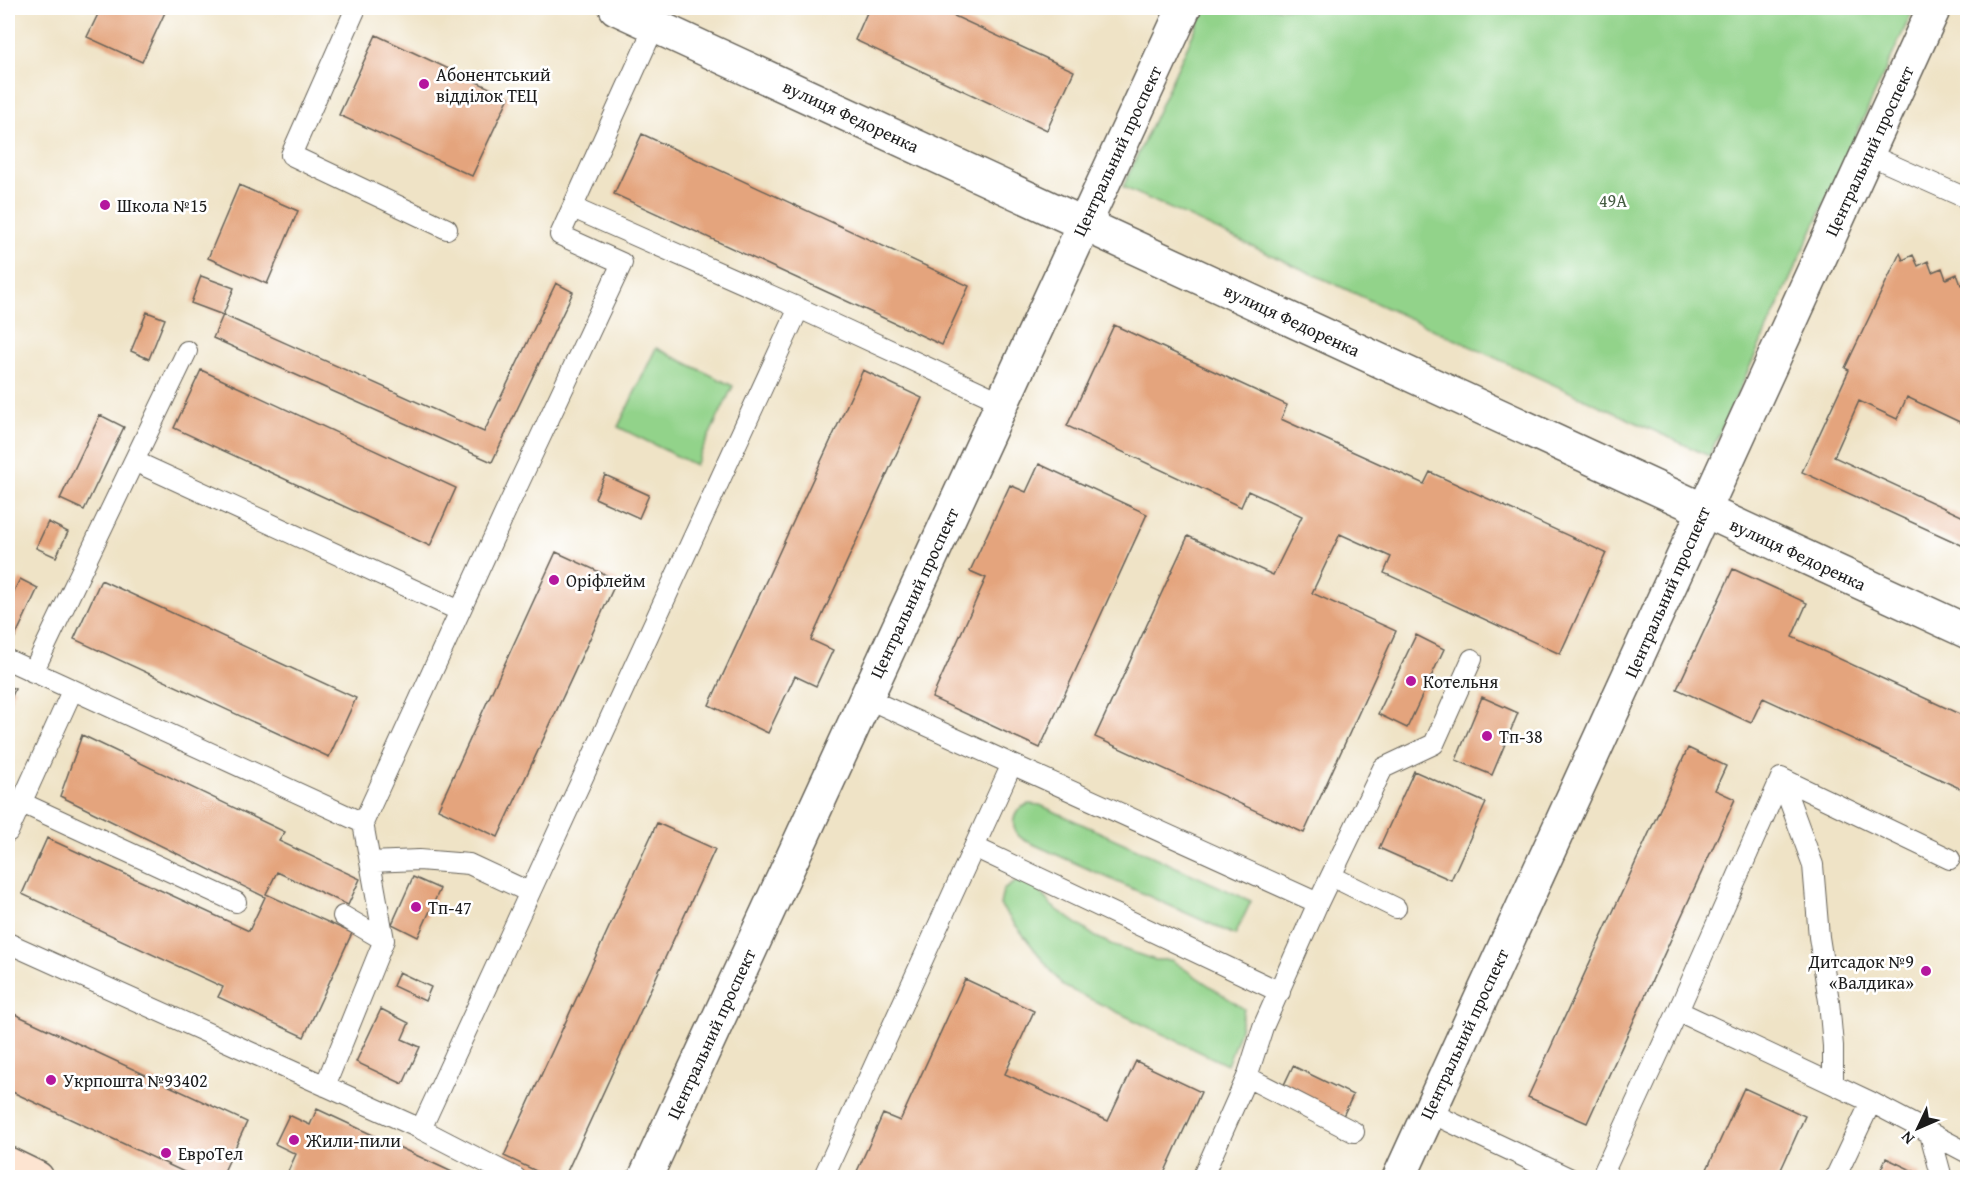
<svg xmlns="http://www.w3.org/2000/svg" width="1975" height="1185" viewBox="0 0 1975 1185" font-family="'Gentium Book Plus',serif">
<rect width="100%" height="100%" fill="#fff"/>
<filter id="ink" filterUnits="userSpaceOnUse"><feTurbulence type="fractalNoise" baseFrequency=".0167" numOctaves="2"/><feDisplacementMap in="SourceGraphic" scale="12" xChannelSelector="R" yChannelSelector="G"/><feConvolveMatrix kernelMatrix="1 2 1 2 8 2 1 2 1" color-interpolation-filters="sRGB"/></filter>
<filter id="wash" filterUnits="userSpaceOnUse"><feTurbulence type="fractalNoise" baseFrequency=".008" numOctaves="4" result="noise"/><feDisplacementMap in="SourceGraphic" scale="24" xChannelSelector="R" yChannelSelector="G"/><feGaussianBlur stdDeviation="1.35" result="paint"/><feColorMatrix in="noise" values="0 0 0 0 0 0 0 0 0 0 0 0 0 0 0 0 0 1.4 0 .05"/><feComposite in="paint" operator="in"/></filter>
<g filter="url(#wash)">
<rect width="100%" height="100%" fill="#efe3c6"/>
<path fill="#92d38a" stroke="#577853" stroke-width="1.5" d="M 1205,8 L 1914,8 L 1709,456 L 1123,187 Z
M 656,348 L 733,386 L 695,465 L 618,427 Z
M 1029,804 L 1040,805 L 1251,901 L 1235,935 L 1024,840 C 1008,830 1011,810 1029,804 Z
M 1017,881 L 1032,883 L 1052,906 L 1096,937 L 1117,947 L 1155,960 L 1171,960 L 1244,1009 L 1239,1033 L 1227,1065 L 1063,986 L 1000,905 L 1003,890 Z"/>
<g id="blocks">
<path fill="#e4a47d" d="M 101,8 L 167,8 L 142,62 L 87,37 Z
M 869,8 L 937,8 L 1074,71 L 1047,130 L 855,40 Z
M 376,35 L 509,97 L 472,176 L 339,115 Z
M 642,134 L 969,286 L 942,345 L 614,194 Z
M 239,185 L 298,211 L 267,284 L 208,258 Z
M 1900,253 L 1903,260 L 1913,255 L 1918,266 L 1928,261 L 1932,272 L 1942,268 L 1946,279 L 1957,274 L 1961,285 L 1968,282 L 1968,426 L 1907,397 L 1897,419 L 1859,401 L 1834,457 L 1968,519 L 1968,548 L 1802,472 L 1849,370 L 1845,368 Z
M 201,276 L 234,288 L 223,315 L 484,432 L 556,283 L 573,292 L 492,462 L 213,338 L 223,315 L 191,303 Z
M 147,312 L 165,319 L 149,359 L 131,351 Z
M 1114,325 L 1287,405 L 1281,419 L 1424,484 L 1430,472 L 1606,553 L 1560,654 L 1384,573 L 1391,557 L 1340,534 L 1312,593 L 1396,631 L 1304,833 L 1095,737 L 1188,536 L 1273,575 L 1302,516 L 1248,491 L 1241,507 L 1067,426 Z
M 201,370 L 456,488 L 430,546 L 174,428 Z
M 863,370 L 922,398 L 811,640 L 833,650 L 816,686 L 795,676 L 768,733 L 709,705 Z
M 100,415 L 124,427 L 84,510 L 60,499 Z
M 1039,464 L 1147,514 L 1040,748 L 932,698 L 986,578 L 970,571 L 1010,485 L 1026,492 Z
M 605,475 L 649,495 L 639,518 L 595,498 Z
M 48,522 L 68,532 L 56,557 L 36,548 Z
M 556,552 L 617,580 L 498,837 L 438,809 Z
M 1733,569 L 1807,603 L 1792,637 L 1968,718 L 1968,792 L 1763,698 L 1751,723 L 1677,689 Z
M 20,579 L 38,588 L 15,637 L 8,634 L 8,603 Z
M 101,580 L 356,698 L 329,757 L 74,639 Z
M 1416,635 L 1444,649 L 1407,728 L 1378,714 Z
M 8,686 L 15,689 L 8,706 Z
M 1482,697 L 1518,713 L 1492,775 L 1456,760 Z
M 82,735 L 285,832 L 279,841 L 360,879 L 348,905 L 277,872 L 266,894 L 352,933 L 304,1037 L 218,997 L 223,987 L 22,894 L 47,838 L 249,931 L 265,897 L 60,796 Z
M 1688,748 L 1726,766 L 1715,790 L 1735,799 L 1587,1123 L 1528,1097 Z
M 1414,771 L 1486,803 L 1451,880 L 1379,848 Z
M 657,823 L 715,849 L 564,1178 L 551,1178 L 504,1156 Z
M 413,877 L 440,889 L 418,937 L 392,924 Z
M 399,972 L 431,987 L 425,1001 L 393,986 Z
M 965,979 L 1034,1011 L 1005,1074 L 1108,1121 L 1136,1061 L 1201,1092 L 1162,1178 L 854,1178 L 883,1114 L 900,1121 Z
M 381,1009 L 409,1023 L 402,1039 L 420,1047 L 403,1084 L 356,1062 Z
M 8,1011 L 247,1122 L 221,1178 L 197,1178 L 8,1090 Z
M 1293,1066 L 1353,1095 L 1342,1118 L 1282,1089 Z
M 1744,1088 L 1805,1116 L 1784,1163 L 1777,1178 L 1703,1178 Z
M 317,1109 L 465,1178 L 285,1178 L 296,1154 L 275,1144 L 289,1115 L 310,1125 Z
M 1886,1158 L 1920,1174 L 1918,1178 L 1877,1178 Z"/>
</g>
</g>
<g filter="url(#ink)">
<use href="#blocks" fill-opacity="0" stroke="#666258" stroke-width="1.5"/>
<g fill="none" stroke-linecap="round" stroke-linejoin="round">
<defs>
<path id="service" d="M 356,8 L 291,155 L 447,229
M 1867,154 L 1968,199
M 573,208 L 799,308 L 1002,402
M 187,351 L 134,461 L 460,611
M 8,660 L 363,823
M 33,672 L 134,461
M 866,698 L 1318,903 L 1383,768 L 1434,744 L 1472,659
M 1781,778 L 1813,865 L 1819,937 L 1829,1001 L 1833,1046 L 1833,1083
M 1781,778 L 1950,859
M 20,802 L 236,902
M 8,832 L 72,691
M 974,847 L 1280,992
M 370,862 L 419,860 L 469,864 L 529,892
M 1331,876 L 1396,908
M 1318,903 L 1263,1027 L 1247,1077 L 1354,1132
M 343,916 L 384,940
M 8,943 L 421,1129 L 516,1178
M 1678,1011 L 1871,1102 L 1968,1153
M 325,1086 L 384,940 L 363,823 L 509,504 L 622,263 L 560,235 L 655,25
M 1429,1112 L 1569,1178
M 421,1129 L 799,308
M 1930,1134 L 1942,1178
M 823,1178 L 1012,764
M 1202,1178 L 1247,1077
M 1601,1178 L 1678,1011 L 1781,778
M 1835,1178 L 1871,1102"/>
<path id="minor" d="M 616,8 L 1968,632"/>
<path id="tertiary" d="M 645,1178 L 1184,8
M 1399,1178 L 1934,8"/>
<path id="secondary" d="M 8,1164 L 37,1178"/>
</defs>
<use href="#service" stroke="#666258" stroke-width="22"/>
<use href="#minor" stroke="#666258" stroke-width="36"/>
<use href="#tertiary" stroke="#666258" stroke-width="36"/>
<use href="#secondary" stroke="#666258" stroke-width="36"/>
<use href="#service" stroke="#fff" stroke-width="20"/>
<use href="#minor" stroke="#fff" stroke-width="33"/>
<use href="#tertiary" stroke="#fff" stroke-width="33"/>
<use href="#secondary" stroke="#fde4d1" stroke-width="33"/>
</g>
</g>
<g fill="#b5179e" stroke="#fff" stroke-width="2">
<circle cx="424" cy="84" r="6"/>
<circle cx="105" cy="205" r="6"/>
<circle cx="554" cy="580" r="6"/>
<circle cx="1411" cy="681" r="6"/>
<circle cx="1487" cy="736" r="6"/>
<circle cx="416" cy="907" r="6"/>
<circle cx="1926" cy="971" r="6"/>
<circle cx="51" cy="1080" r="6"/>
<circle cx="294" cy="1140" r="6"/>
<circle cx="166" cy="1153" r="6"/>
</g>
<g text-anchor="middle" dominant-baseline="central" stroke-width="5" stroke-linejoin="round" paint-order="stroke">
<g font-size="18" fill="#1c1c1c" stroke="#fff" text-anchor="start">
<text x="436" y="74">Абонентський<tspan x="436" dy="21">відділок ТЕЦ</tspan></text>
<text x="117" y="205">Школа №15</text>
<text x="566" y="580">Оріфлейм</text>
<text x="1423" y="681">Котельня</text>
<text x="1499" y="736">Тп-38</text>
<text x="428" y="907">Тп-47</text>
<text x="1914" y="961" text-anchor="end">Дитсадок №9<tspan x="1914" dy="21">«Валдика»</tspan></text>
<text x="63" y="1080">Укрпошта №93402</text>
<text x="306" y="1140">Жили-пили</text>
<text x="178" y="1153">ЕвроТел</text>
</g>
<g font-size="18" fill="#1c1c1c" stroke="#fff">
<text transform="translate(851 116) rotate(25)">вулиця Федоренка</text>
<text transform="translate(1117 151) rotate(-65)">Центральний проспект</text>
<text transform="translate(1869 151) rotate(-65)">Центральний проспект</text>
<text transform="translate(1292 320) rotate(25)">вулиця Федоренка</text>
<text transform="translate(1798 554) rotate(25)">вулиця Федоренка</text>
<text transform="translate(1667 592) rotate(-66)">Центральний проспект</text>
<text transform="translate(914 593) rotate(-65)">Центральний проспект</text>
<text transform="translate(711 1034) rotate(-65)">Центральний проспект</text>
<text transform="translate(1464 1034) rotate(-65)">Центральний проспект</text>
</g>
<g font-size="18" fill="#455c42" stroke="#fff">
<text x="1613" y="200">49А</text>
</g>
</g>
<rect width="1975" height="1185" fill="none" stroke="#fff" stroke-width="30"/>
<g transform="translate(1918 1128) rotate(226)" stroke="#ffffff" stroke-width="4.5" paint-order="stroke">
<path d="M0-4.5L10 22L0 15L-10 22Z" fill="#1c1c1c"/>
<text y="-9" font-size="16" font-weight="bold" text-anchor="middle" fill="#1c1c1c">N</text>
</g>
</svg>
